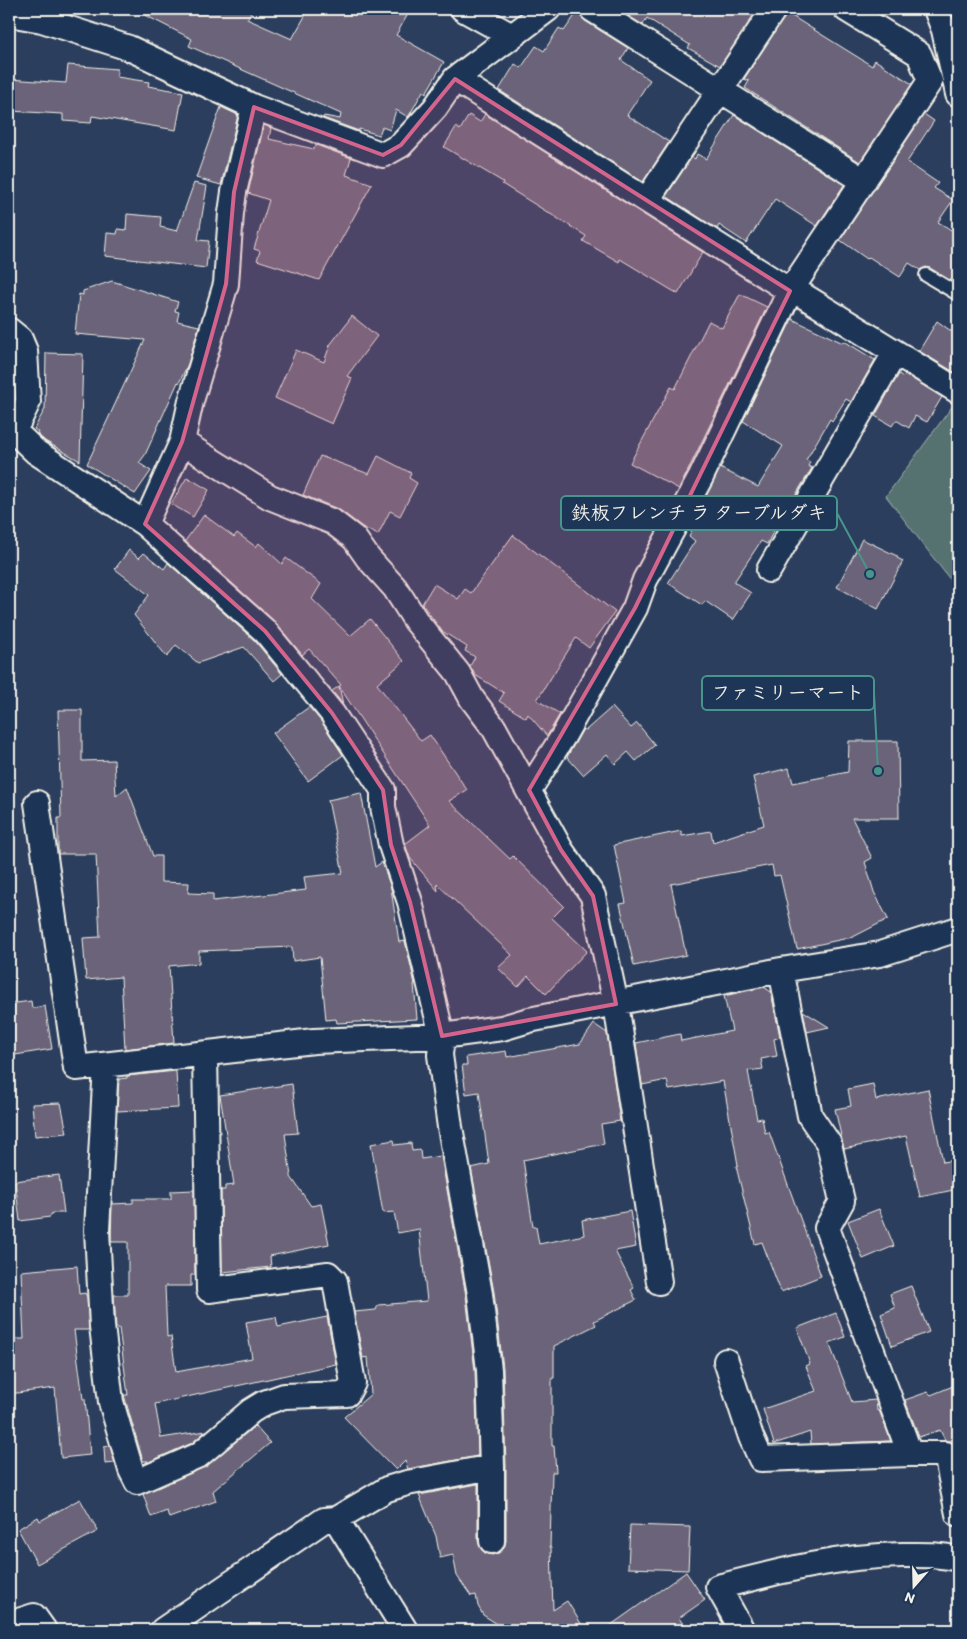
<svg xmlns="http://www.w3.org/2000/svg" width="967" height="1639" viewBox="0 0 967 1639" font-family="Itim,'Klee One',sans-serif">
<rect width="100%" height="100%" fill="#2c3e5e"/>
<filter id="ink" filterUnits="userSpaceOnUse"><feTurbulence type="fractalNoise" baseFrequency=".02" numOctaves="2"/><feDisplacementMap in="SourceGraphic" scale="10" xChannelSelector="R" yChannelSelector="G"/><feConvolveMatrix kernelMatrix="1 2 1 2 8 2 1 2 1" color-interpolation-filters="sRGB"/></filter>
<g filter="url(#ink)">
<path fill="#557271" stroke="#a4b2ac" d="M 954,404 L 958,406 L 958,590 L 886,496 Z"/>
<path fill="#6a6479" stroke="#f4f1e8" d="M 133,9 L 253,9 L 247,19 L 292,39 L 309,9 L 411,9 L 396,35 L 444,62 L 426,93 L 423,91 L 410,114 L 408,117 L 396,110 L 390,130 L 382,127 L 379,135 L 359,129 L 359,131 L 323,118 L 324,116 L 340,119 L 341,114 L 189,46 L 192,39 Z
M 617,9 L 758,9 L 720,66 L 688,48 L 690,45 L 647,18 L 643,25 Z
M 579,10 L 580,16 L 585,21 L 628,48 L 621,60 L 650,80 L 627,115 L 669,142 L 643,182 L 499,90 L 515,64 L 521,68 L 536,46 L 544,51 L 559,28 L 564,31 Z
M 787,13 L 872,66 L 875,60 L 912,84 L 860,162 L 745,88 L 749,81 L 744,79 Z
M 68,65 L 117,69 L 117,77 L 149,82 L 148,86 L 183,92 L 176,130 L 92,116 L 91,123 L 63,121 L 63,114 L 9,111 L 9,79 L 66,83 Z
M 221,107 L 238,115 L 221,185 L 196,178 Z
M 485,114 L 703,252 L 678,294 L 620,259 L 619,262 L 583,241 L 586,236 L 502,184 L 503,182 L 444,147 L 456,127 L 460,130 L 469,115 L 480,122 Z
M 924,114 L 934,121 L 907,162 L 938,183 L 934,188 L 953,200 L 938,222 L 958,234 L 958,285 L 930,268 L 926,267 L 920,270 L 909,263 L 900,277 L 869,257 L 867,259 L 840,240 Z
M 734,115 L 844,185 L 817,226 L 775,199 L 746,243 L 719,225 L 717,229 L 666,196 L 692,157 L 695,159 L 697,154 L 706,159 Z
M 264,125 L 271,128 L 269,139 L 314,149 L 316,145 L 351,158 L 346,175 L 372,184 L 319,280 L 257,260 L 260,251 L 254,249 L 269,200 L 248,193 Z
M 194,183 L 207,186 L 198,240 L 209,241 L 206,268 L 105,256 L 107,233 L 117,234 L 118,229 L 126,230 L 127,214 L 161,217 L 160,227 L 177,231 Z
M 112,281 L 178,302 L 175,311 L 179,312 L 177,321 L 199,326 L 188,364 L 179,383 L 178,382 L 145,455 L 139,463 L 151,471 L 135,494 L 87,464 L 145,340 L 75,334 L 79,294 L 83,295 L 83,291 Z
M 740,294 L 767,307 L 679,489 L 630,463 L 671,387 L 675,389 L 709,321 L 722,328 Z
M 352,316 L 377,336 L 347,376 L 352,378 L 332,424 L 275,398 L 296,350 L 324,362 L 330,345 Z
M 792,319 L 843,343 L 844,341 L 875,360 L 851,402 L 846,399 L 832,421 L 830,419 L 806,460 L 810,462 L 808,466 L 812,468 L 795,496 L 792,495 L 767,544 L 761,541 L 734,582 L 751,593 L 733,620 L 705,601 L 702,605 L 668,583 L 695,541 L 689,536 L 705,503 L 703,502 L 720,468 L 758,487 L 783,446 L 743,421 Z
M 937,321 L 958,336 L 958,369 L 956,373 L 919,351 Z
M 46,353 L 83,354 L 80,461 L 45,441 L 37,434 L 38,432 L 34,429 L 45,409 Z
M 899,374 L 903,377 L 905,374 L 942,397 L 927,422 L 915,416 L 909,428 L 896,420 L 892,426 L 875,416 Z
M 320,456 L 369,474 L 378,456 L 411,473 L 409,478 L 417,483 L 400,516 L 390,511 L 378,535 L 362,527 L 338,509 L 303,495 Z
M 187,477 L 209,490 L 193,517 L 171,504 Z
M 204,515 L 234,537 L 237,533 L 256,547 L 259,543 L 282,564 L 286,558 L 321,584 L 312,599 L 350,636 L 370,619 L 404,661 L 377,684 L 421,741 L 430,735 L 467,790 L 449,801 L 510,859 L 513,856 L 564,906 L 552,918 L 587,951 L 546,994 L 528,976 L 518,987 L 498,968 L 512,955 L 437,884 L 438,891 L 410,858 L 405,844 L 430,825 L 339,686 L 343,704 L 332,691 L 341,685 L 309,649 L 302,655 L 274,621 L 185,541 Z
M 513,535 L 615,612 L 589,648 L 576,638 L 537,700 L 560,714 L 547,736 L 528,714 L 526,718 L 499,701 L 504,693 L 475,675 L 470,666 L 475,657 L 465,651 L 467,647 L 442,631 L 422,604 L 434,584 L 458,599 L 465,589 L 471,593 Z
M 862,539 L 897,556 L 897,558 L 903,561 L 878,609 L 837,587 Z
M 129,550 L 139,558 L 144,553 L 164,569 L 168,563 L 255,641 L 282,674 L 274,681 L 244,647 L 198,663 L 176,645 L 167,657 L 134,615 L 149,595 L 115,569 Z
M 309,707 L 321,721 L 343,755 L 308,781 L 273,733 Z
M 612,707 L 631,728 L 637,723 L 655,745 L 636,761 L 628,752 L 615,764 L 607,754 L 583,775 L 567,757 L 583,729 L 586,730 Z
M 58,710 L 82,710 L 82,761 L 114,760 L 116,796 L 127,787 L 153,856 L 161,856 L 161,882 L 189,883 L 188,893 L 213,894 L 213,901 L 306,890 L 304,877 L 343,873 L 328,800 L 361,793 L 375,867 L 382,862 L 391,888 L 399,942 L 405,941 L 415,984 L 414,984 L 417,1019 L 337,1023 L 336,1019 L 326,1020 L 320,957 L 293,961 L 292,947 L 199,951 L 199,963 L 169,966 L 174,1043 L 125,1049 L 121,977 L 86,980 L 83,938 L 100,937 L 96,854 L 58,854 L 58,818 L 61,818 Z
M 849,741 L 898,741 L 899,818 L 852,818 L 872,858 L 865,862 L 874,892 L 888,919 L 853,937 L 797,949 L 780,875 L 774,876 L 772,865 L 671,884 L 686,955 L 634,966 L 620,904 L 626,903 L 614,845 L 681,831 L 682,836 L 711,831 L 713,842 L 764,825 L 753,777 L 789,768 L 793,783 L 848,772 Z
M 764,987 L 771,992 L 780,1037 L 774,1039 L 777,1056 L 761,1059 L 763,1069 L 748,1071 L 757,1119 L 762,1118 L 765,1133 L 769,1132 L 821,1276 L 781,1292 L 762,1242 L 755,1244 L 736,1166 L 738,1165 L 723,1081 L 669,1090 L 667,1080 L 642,1085 L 636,1043 L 680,1034 L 681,1041 L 732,1031 L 724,996 Z
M 31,1001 L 32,1008 L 45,1006 L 52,1049 L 9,1056 L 9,1004 Z
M 803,1011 L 829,1027 L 807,1032 Z
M 594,1024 L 607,1033 L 620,1121 L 601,1124 L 604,1144 L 523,1160 L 524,1166 L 533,1227 L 536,1227 L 539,1244 L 584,1235 L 582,1220 L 630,1211 L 636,1247 L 615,1251 L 634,1288 L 631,1290 L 636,1300 L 594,1321 L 596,1325 L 554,1346 L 554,1378 L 552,1378 L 552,1446 L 554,1446 L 556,1472 L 552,1472 L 550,1547 L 551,1547 L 553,1610 L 567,1601 L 585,1630 L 507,1630 L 483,1615 L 478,1606 L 476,1595 L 471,1596 L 457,1576 L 453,1555 L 440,1558 L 436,1536 L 419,1495 L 478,1484 L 478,1541 L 480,1547 L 485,1553 L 492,1555 L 498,1553 L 504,1548 L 506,1541 L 506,1467 L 503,1368 L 494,1292 L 471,1168 L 489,1164 L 479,1092 L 466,1094 L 462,1065 L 467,1065 L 466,1057 L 506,1051 L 507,1057 L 580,1044 Z
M 176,1071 L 178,1108 L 117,1111 L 119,1079 L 127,1078 L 127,1076 Z
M 292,1084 L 298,1133 L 285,1134 L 291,1177 L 311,1206 L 321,1204 L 329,1244 L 270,1256 L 271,1267 L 222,1272 L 221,1190 L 225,1190 L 225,1186 L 234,1185 L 220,1095 Z
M 873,1084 L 876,1100 L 928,1089 L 943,1162 L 958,1159 L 958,1189 L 920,1197 L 906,1136 L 844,1149 L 835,1109 L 851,1106 L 848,1089 Z
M 61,1103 L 67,1133 L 35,1136 L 32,1104 Z
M 394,1140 L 395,1145 L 411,1143 L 412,1151 L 420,1150 L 421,1159 L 441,1156 L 466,1296 L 475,1371 L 478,1456 L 408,1469 L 405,1461 L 396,1470 L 344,1417 L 371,1394 L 368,1357 L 363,1358 L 354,1312 L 376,1310 L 378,1305 L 427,1301 L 419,1229 L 398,1233 L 394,1212 L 383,1213 L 371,1144 Z
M 59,1175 L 64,1213 L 52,1213 L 50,1217 L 20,1221 L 15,1181 Z
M 194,1190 L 195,1275 L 191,1275 L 191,1286 L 165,1286 L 167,1337 L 171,1336 L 176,1372 L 252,1358 L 246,1322 L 276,1317 L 278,1327 L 327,1317 L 336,1364 L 155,1404 L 161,1438 L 206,1431 L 192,1443 L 144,1464 L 148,1461 L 143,1461 L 124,1395 L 128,1395 L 119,1328 L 116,1328 L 114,1295 L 128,1295 L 128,1242 L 111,1242 L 112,1204 L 133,1203 L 133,1199 L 171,1199 L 171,1191 Z
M 879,1209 L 894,1246 L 863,1259 L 848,1221 Z
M 77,1266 L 79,1294 L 85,1293 L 87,1297 L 89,1330 L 74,1330 L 83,1399 L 85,1399 L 90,1455 L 61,1458 L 55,1388 L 9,1394 L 9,1339 L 24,1339 L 21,1271 Z
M 911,1286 L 929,1332 L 892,1346 L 881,1314 L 895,1308 L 890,1294 Z
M 836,1313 L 845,1337 L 829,1343 L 852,1402 L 876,1400 L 877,1411 L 879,1410 L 891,1441 L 811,1444 L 810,1432 L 774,1444 L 763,1409 L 816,1391 L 806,1366 L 810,1364 L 797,1328 Z
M 958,1384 L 958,1448 L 952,1442 L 945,1440 L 940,1430 L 919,1437 L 905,1400 L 928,1392 L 931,1395 Z
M 255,1426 L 270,1443 L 213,1491 L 216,1501 L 169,1518 L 167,1511 L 151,1517 L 143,1494 L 205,1467 Z
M 110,1446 L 115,1463 L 105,1464 L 104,1447 Z
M 80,1499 L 98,1531 L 37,1564 L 18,1529 L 38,1517 L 40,1521 Z
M 630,1525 L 690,1527 L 688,1570 L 628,1568 Z
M 686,1572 L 705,1600 L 679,1618 L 687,1630 L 604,1630 Z"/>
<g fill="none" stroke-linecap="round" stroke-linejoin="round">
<defs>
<path id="service" d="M 926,275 L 958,294"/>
<path id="minor" d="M 463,9 L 512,36
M 592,9 L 864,181
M 936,9 L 944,30 L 958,94
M 9,14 L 42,20 L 129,48 L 254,107 L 383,155 L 401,145 L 435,108 L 455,79 L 548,9
M 455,79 L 790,291 L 804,296 L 958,391
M 647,200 L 774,9
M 9,330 L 20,339 L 25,351 L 28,402 L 14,431 L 36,452 L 145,524
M 182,442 L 270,497 L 333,522 L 354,538 L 368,558 L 395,588 L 416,621 L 458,673 L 472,699 L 494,728 L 561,850 L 593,896 L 616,1004 L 659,1282
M 769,570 L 895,353
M 529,790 L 564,735 L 635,608 L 645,580 L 701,477 L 790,291 L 930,81 L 919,54 L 846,9
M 37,803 L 76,1068 L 314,1041 L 442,1036 L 502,1028 L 529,1020 L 781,970 L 880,954 L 958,929
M 781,970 L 810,1116 L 829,1144 L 842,1201 L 827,1228 L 910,1454 L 946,1454 L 958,1514
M 106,1065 L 97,1230 L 102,1326 L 111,1402 L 131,1470 L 137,1482 L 199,1455 L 251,1411 L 264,1403 L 284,1396 L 347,1394 L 353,1383 L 335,1281 L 328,1274 L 209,1290 L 205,1054
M 726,1361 L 751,1437 L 761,1459 L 910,1454
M 492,1467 L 492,1541
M 336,1519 L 405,1630
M 9,1624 L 34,1616 L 44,1630
M 163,1630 L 324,1520 L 336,1519 L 387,1489 L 407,1483 L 492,1467 L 489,1370 L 480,1294 L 450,1127 L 440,1055 L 442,1036 L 410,902 L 391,845 L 383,807 L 383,790 L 332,713 L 265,631 L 145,524 L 182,442 L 191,401 L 226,284 L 231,213 L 234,192 L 254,107
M 742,1630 L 718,1587 C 780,1571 838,1556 902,1555 C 921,1555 939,1554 958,1559"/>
</defs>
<use href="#service" stroke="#f4f1e8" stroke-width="16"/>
<use href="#minor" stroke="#f4f1e8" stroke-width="28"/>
<use href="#service" stroke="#1d3557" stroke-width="12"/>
<use href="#minor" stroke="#1d3557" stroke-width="24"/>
</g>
</g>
<path fill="#d4648c" fill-opacity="0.2" stroke="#d4648c" stroke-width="4" stroke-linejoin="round" d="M 455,79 L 790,291 L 635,608 L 529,790 L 561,850 L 593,896 L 616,1004 L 442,1036 L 410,902 L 391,845 L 383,790 L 332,713 L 265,631 L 145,524 L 182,442 L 226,284 L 234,192 L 254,107 L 383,155 L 401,145 Z"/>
<path fill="none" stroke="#48958c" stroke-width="2" d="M870 574L837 513M878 771L874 693"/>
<g fill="#48958c" stroke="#1d3557" stroke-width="2">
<circle cx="870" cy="574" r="5"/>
<circle cx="878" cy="771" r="5"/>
</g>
<g fill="#1d3557" stroke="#48958c" stroke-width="2">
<rect x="561" y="496" width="276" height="34" rx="5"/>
<rect x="702" y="676" width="172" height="34" rx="5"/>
</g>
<g font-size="19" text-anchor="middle" font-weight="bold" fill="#f4f1e8">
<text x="699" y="519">鉄板フレンチ ラ ターブルダキ</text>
<text x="788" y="699">ファミリーマート</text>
</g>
<rect width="967" height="1639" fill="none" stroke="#1d3557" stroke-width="30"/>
<rect x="15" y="15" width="937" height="1609" fill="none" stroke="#f4f1e8" stroke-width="2" filter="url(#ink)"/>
<g transform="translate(914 1586) rotate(200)" stroke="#1d3557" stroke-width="4" paint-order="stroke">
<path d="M0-4L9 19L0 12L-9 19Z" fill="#f4f1e8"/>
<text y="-8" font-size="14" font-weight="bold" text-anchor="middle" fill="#f4f1e8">N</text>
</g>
</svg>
